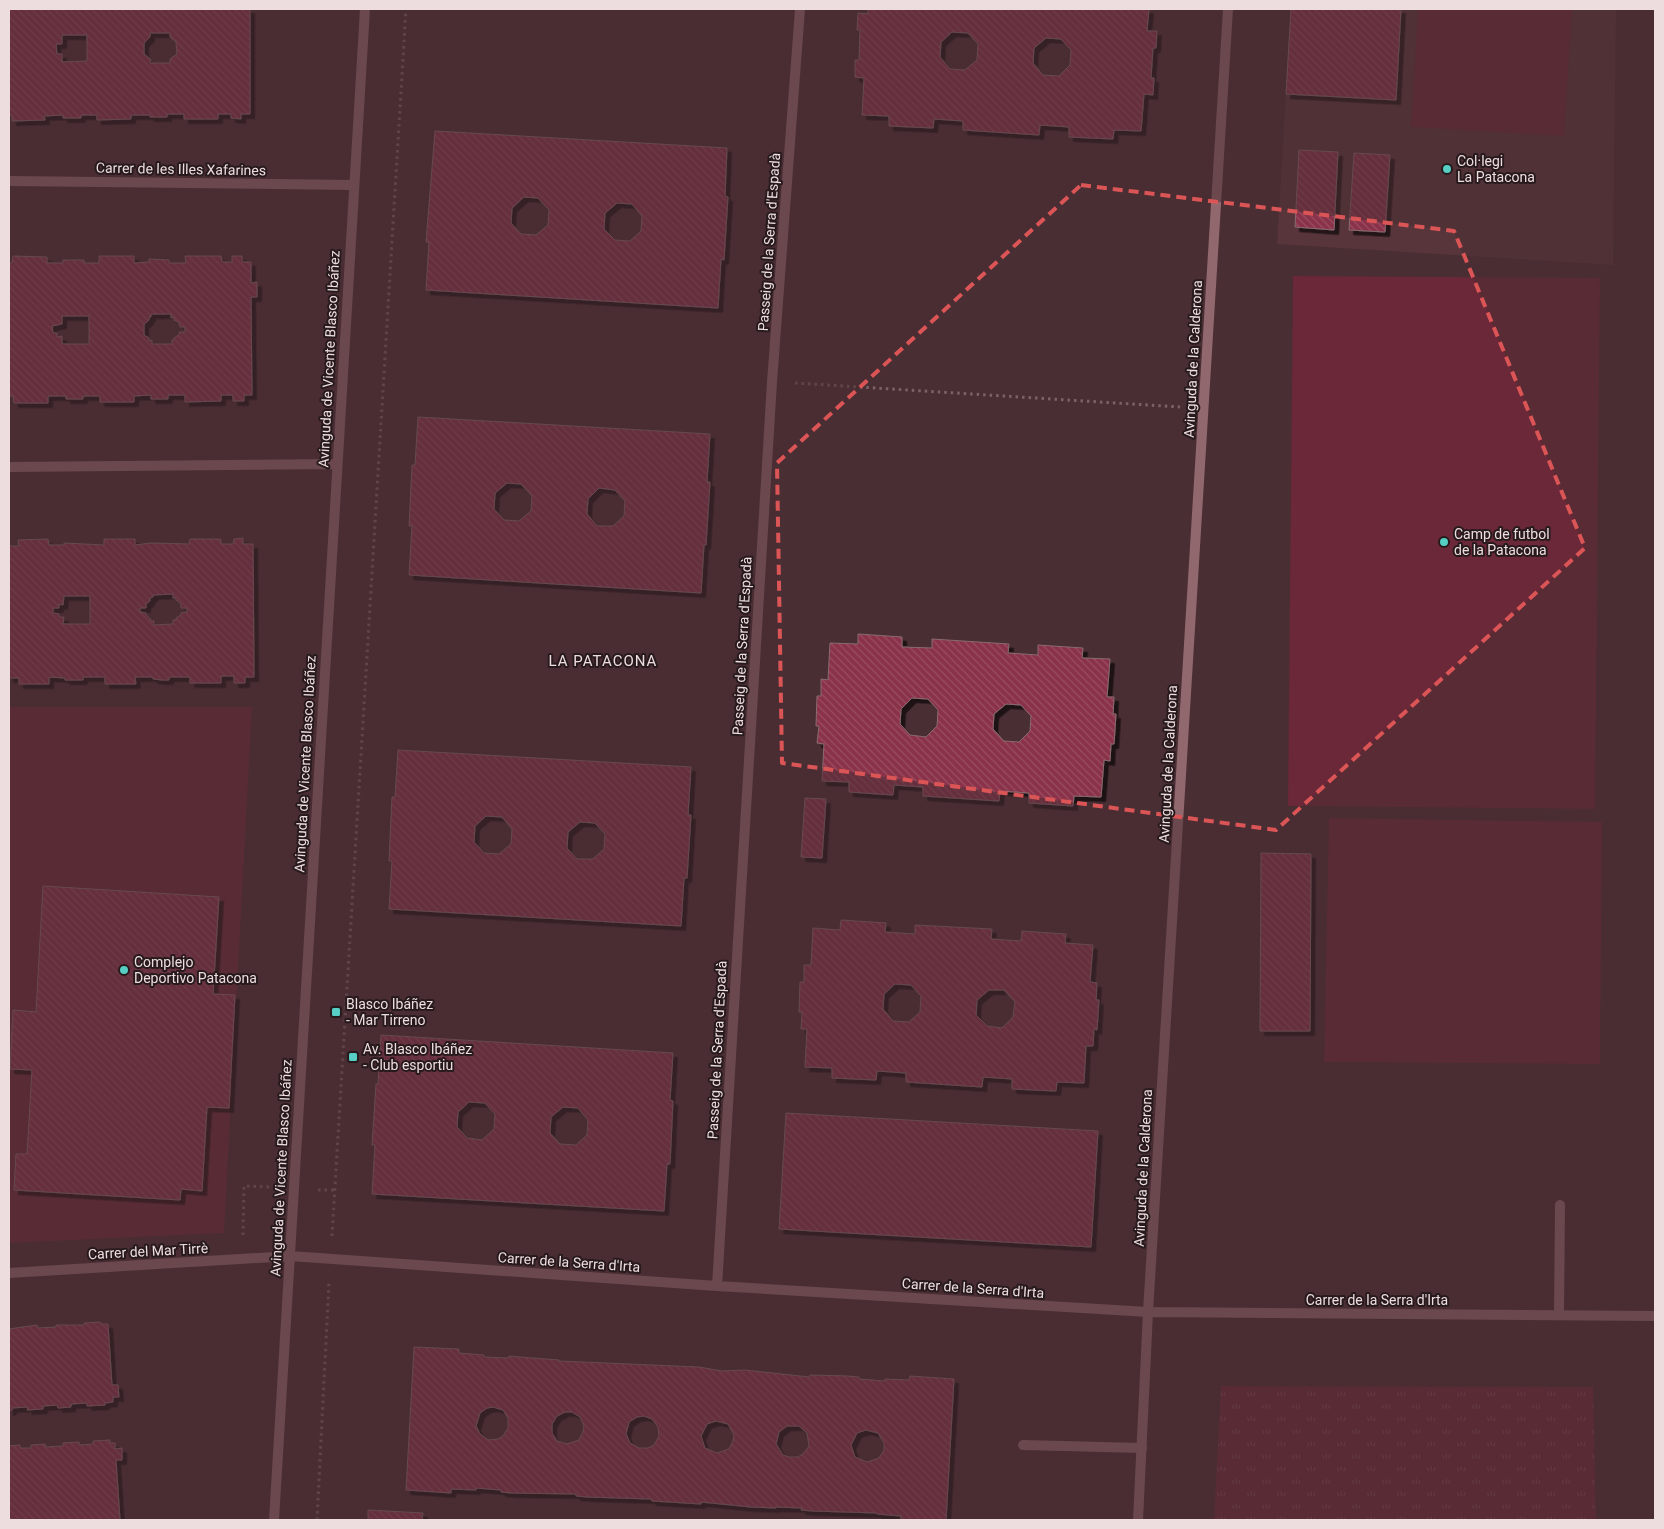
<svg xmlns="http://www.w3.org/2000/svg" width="1664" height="1529" viewBox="0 0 1664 1529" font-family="Roboto,sans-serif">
<defs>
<pattern id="park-tufts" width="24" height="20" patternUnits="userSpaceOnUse" patternTransform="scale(1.25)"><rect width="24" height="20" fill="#6a2838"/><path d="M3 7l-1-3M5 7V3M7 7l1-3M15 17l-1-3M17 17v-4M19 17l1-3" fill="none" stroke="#804754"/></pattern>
<pattern id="building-back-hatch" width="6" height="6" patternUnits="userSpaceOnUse" patternTransform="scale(1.25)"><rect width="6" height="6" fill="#893148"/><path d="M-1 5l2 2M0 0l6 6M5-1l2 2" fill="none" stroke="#9a4e62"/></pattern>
<filter id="shadow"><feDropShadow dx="4.5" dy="4.5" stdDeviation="0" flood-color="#0009"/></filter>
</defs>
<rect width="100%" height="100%" fill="#492e33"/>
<path fill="#57353b" d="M 1291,9 L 1616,9 L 1613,265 L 1277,244 Z"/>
<path fill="#6a2838" d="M 1418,9 L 1572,9 L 1564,136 L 1411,127 Z
M 1293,276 L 1600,278 L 1595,809 L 1288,806 Z
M 9,707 L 252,707 L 224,1233 L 9,1243 Z
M 1329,818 L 1602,822 L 1600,1064 L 1324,1062 Z"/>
<path fill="url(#park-tufts)" d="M 1221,1386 L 1593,1387 L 1596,1520 L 1214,1520 Z"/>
<path fill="url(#building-back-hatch)" stroke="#896b70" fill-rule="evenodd" filter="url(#shadow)" d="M 9,9 L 250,9 L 250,114 L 241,114 L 241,119 L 231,118 L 231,114 L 218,114 L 218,119 L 184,119 L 184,114 L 167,114 L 167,117 L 150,117 L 150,115 L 131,115 L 131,119 L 97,120 L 97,115 L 81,115 L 81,118 L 63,118 L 63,115 L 44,116 L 45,120 L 12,121 L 12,115 L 9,115 ZM 150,33 L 170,33 L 170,37 L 176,42 L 177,54 L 170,59 L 170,63 L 150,63 L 151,60 L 144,54 L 144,43 L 150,37 ZM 62,35 L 87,35 L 87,61 L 62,62 L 62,54 L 57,54 L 56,44 L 62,44 Z
M 868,9 L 1149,9 L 1147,31 L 1157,31 L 1156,48 L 1153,48 L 1151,78 L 1154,78 L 1153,95 L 1144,94 L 1141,131 L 1114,130 L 1113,139 L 1069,137 L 1069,127 L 1040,125 L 1039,135 L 963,130 L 963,121 L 934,119 L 933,128 L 889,126 L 889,116 L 862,115 L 864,78 L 855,77 L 855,60 L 859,60 L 860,30 L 857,30 L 858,13 L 868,14 ZM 952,32 L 968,33 L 978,44 L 977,60 L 965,70 L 950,69 L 940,57 L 941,42 ZM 1046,38 L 1061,39 L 1071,50 L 1070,65 L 1059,76 L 1043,75 L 1033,63 L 1034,48 Z
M 1291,9 L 1401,9 L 1396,100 L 1286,94 Z
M 435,131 L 727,148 L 725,196 L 728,197 L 724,260 L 721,259 L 718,308 L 426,290 L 429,242 L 426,242 ZM 524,197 L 538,198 L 549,210 L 548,225 L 536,235 L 521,234 L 511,223 L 512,208 ZM 617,203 L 632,204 L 642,216 L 641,231 L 630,241 L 615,240 L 604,229 L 605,213 Z
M 1299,150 L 1338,152 L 1334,230 L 1295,227 Z
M 1354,153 L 1390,155 L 1385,232 L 1349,230 Z
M 13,256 L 47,257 L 47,263 L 63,263 L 63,260 L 84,260 L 84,263 L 99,263 L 99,256 L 134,256 L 134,263 L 149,262 L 149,259 L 169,260 L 169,263 L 186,263 L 185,256 L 221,256 L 222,262 L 232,262 L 232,256 L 242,256 L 242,262 L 251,262 L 251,283 L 257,282 L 257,297 L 251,297 L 252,395 L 244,395 L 244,401 L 233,401 L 233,395 L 221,395 L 221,401 L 185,402 L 185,395 L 168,395 L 168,399 L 151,399 L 151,395 L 134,396 L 134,402 L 100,402 L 100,396 L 83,396 L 83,399 L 66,399 L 66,396 L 48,396 L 48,403 L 14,403 L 13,396 L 9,396 L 9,263 L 12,263 ZM 151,314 L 171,314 L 171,318 L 174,317 L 174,320 L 179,323 L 180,327 L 185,327 L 185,332 L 179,332 L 180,334 L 174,338 L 174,340 L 172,340 L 172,344 L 152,344 L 152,340 L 149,341 L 149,338 L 144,335 L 144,324 L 149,320 L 149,317 L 151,317 ZM 62,316 L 89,316 L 89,344 L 62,344 L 62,336 L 57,337 L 57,333 L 53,333 L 52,326 L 62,324 Z
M 418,417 L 710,434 L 707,482 L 710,482 L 706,545 L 704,545 L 701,593 L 409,575 L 412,526 L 409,526 L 412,465 L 415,465 ZM 507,483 L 521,484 L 532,496 L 531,511 L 519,521 L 504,520 L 494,509 L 495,493 ZM 599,488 L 615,490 L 625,501 L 624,516 L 613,526 L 597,526 L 587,514 L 588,499 Z
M 243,538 L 243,544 L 253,544 L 254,677 L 245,677 L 245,683 L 234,683 L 234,676 L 221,676 L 221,683 L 190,683 L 190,677 L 169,677 L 169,680 L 162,680 L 153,679 L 153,677 L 135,677 L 136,684 L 105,684 L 105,677 L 83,677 L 83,680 L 65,680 L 65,678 L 49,677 L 49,684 L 19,684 L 19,678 L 9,678 L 9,546 L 19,546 L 18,540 L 48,539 L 49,545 L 64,545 L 64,543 L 104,545 L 104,539 L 135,539 L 135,545 L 151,543 L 189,544 L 190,539 L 221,539 L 221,544 L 233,544 L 234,539 ZM 173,594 L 173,598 L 176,598 L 176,600 L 181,604 L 181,608 L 187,608 L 187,612 L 181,613 L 181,615 L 176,618 L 176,620 L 173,620 L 173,624 L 154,625 L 154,621 L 150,621 L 151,619 L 146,615 L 146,613 L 140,612 L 140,608 L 146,608 L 146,604 L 150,601 L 150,598 L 153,597 L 153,595 ZM 64,596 L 90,596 L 90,624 L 63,624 L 64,617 L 59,617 L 59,614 L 53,613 L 53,608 L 59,608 L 59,604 L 63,605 Z
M 858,634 L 902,637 L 902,647 L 932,648 L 932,639 L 1009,644 L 1008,653 L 1038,655 L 1038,645 L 1083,648 L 1082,658 L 1110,659 L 1107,697 L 1114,697 L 1113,714 L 1116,714 L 1114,744 L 1111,744 L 1110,761 L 1104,760 L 1101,797 L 1074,796 L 1073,806 L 1029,803 L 1029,793 L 1000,791 L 999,801 L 923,796 L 923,787 L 894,785 L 893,795 L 849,792 L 849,782 L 822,781 L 824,744 L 817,743 L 819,726 L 816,726 L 817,696 L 821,696 L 821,679 L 828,680 L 830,643 L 858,644 ZM 912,698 L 928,699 L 938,710 L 937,726 L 926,737 L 910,735 L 900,724 L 901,709 ZM 1006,704 L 1021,705 L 1031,716 L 1030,731 L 1019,742 L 1004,741 L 993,729 L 994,714 Z
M 398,750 L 691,767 L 688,815 L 691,815 L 687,878 L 684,878 L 681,926 L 389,909 L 392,861 L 389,861 L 392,797 L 395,797 ZM 486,816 L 502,817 L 512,829 L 511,844 L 499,854 L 484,853 L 474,842 L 475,826 ZM 580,822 L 595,823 L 605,834 L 604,849 L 593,859 L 577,859 L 567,848 L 568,832 Z
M 805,798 L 826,799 L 822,858 L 801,857 Z
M 1261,853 L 1311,854 L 1310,1031 L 1260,1031 Z
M 43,886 L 219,897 L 213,994 L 235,995 L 229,1108 L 207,1107 L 202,1191 L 181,1189 L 180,1200 L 14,1190 L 16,1154 L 27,1154 L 32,1070 L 10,1069 L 13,1010 L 36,1012 Z
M 841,920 L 886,923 L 885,932 L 915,934 L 915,925 L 992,929 L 991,939 L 1021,941 L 1022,931 L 1066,934 L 1065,943 L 1093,945 L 1090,982 L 1097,983 L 1096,1000 L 1099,1000 L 1097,1030 L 1094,1029 L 1093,1046 L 1086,1046 L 1084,1083 L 1057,1082 L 1056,1091 L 1012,1089 L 1012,1079 L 983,1077 L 982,1087 L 906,1082 L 906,1073 L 877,1071 L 876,1080 L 832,1078 L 832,1068 L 805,1067 L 807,1029 L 801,1029 L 802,1012 L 799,1012 L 800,982 L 804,982 L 804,965 L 811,965 L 813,928 L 840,930 ZM 895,984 L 911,985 L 921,996 L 920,1012 L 909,1022 L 893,1021 L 883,1009 L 884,994 ZM 989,990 L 1004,990 L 1015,1002 L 1013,1017 L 1002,1028 L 987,1026 L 976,1015 L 977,1000 Z
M 381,1035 L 673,1053 L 670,1100 L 673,1101 L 670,1164 L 667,1164 L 664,1211 L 372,1194 L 375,1145 L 372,1145 L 376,1084 L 378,1084 ZM 469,1102 L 485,1103 L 495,1114 L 494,1129 L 482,1140 L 467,1138 L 457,1127 L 458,1112 ZM 563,1107 L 578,1108 L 588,1120 L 587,1135 L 576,1145 L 560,1144 L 550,1133 L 551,1117 Z
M 786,1113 L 1098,1131 L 1091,1247 L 779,1229 Z
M 100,1322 L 101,1324 L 108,1324 L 112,1385 L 118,1385 L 119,1397 L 113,1397 L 113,1402 L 105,1403 L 105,1405 L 87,1406 L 87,1403 L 71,1404 L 71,1407 L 58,1408 L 57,1405 L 43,1406 L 43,1409 L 27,1410 L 28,1407 L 12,1408 L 12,1410 L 9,1411 L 9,1327 L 9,1329 L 37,1325 L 38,1328 L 56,1327 L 56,1325 L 84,1325 L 84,1323 Z
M 414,1347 L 459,1349 L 459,1353 L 484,1355 L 484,1357 L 509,1358 L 509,1356 L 520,1357 L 559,1360 L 559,1361 L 699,1367 L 722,1371 L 745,1370 L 809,1377 L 810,1375 L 848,1376 L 859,1377 L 859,1379 L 885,1381 L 885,1379 L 909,1380 L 910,1376 L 954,1379 L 946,1520 L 901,1520 L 901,1516 L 877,1514 L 877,1513 L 812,1511 L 801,1510 L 802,1508 L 776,1507 L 776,1508 L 751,1507 L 701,1502 L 701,1504 L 652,1501 L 651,1499 L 587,1497 L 576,1496 L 576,1494 L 511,1493 L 501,1492 L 501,1490 L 476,1488 L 476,1490 L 451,1489 L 451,1493 L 406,1490 ZM 493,1407 L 503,1410 L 508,1418 L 508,1428 L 503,1436 L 498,1439 L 488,1440 L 480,1434 L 476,1426 L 480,1413 L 487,1408 ZM 565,1412 L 572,1412 L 580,1417 L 584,1426 L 583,1432 L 579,1440 L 567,1444 L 557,1441 L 552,1433 L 552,1424 L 557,1416 ZM 644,1416 L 652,1419 L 658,1427 L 659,1436 L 654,1445 L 648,1448 L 639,1448 L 630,1443 L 626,1434 L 629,1422 L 637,1417 ZM 716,1421 L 728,1424 L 734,1435 L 733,1441 L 729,1449 L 717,1453 L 705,1448 L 701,1436 L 707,1424 ZM 787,1426 L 799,1426 L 807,1433 L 809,1446 L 804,1453 L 798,1457 L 789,1457 L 783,1455 L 776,1444 L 779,1432 ZM 866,1430 L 878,1433 L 884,1443 L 884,1450 L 879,1458 L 867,1462 L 855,1457 L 851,1445 L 857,1433 Z
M 110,1440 L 110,1443 L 115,1443 L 115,1449 L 122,1448 L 122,1460 L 116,1460 L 120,1520 L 9,1520 L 9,1446 L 20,1445 L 20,1448 L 31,1448 L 31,1445 L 45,1444 L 46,1447 L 63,1446 L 63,1443 L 79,1442 L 79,1445 L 93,1444 L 93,1441 Z
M 368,1510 L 423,1513 L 422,1520 L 368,1520 Z"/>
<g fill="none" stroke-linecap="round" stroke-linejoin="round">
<path stroke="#7b6367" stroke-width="3" stroke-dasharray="2.5 4" stroke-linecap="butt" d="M 795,383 L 1180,407
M 318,1190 L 334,1190
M 243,1235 L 244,1186 L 271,1187
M 332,1236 L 406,9
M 317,1520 L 329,1282"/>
<path stroke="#92686f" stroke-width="10" d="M 1559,1315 L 1560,1205
M 1023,1445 L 1142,1448"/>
<path stroke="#92686f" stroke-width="10" d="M 9,181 L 353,185
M 9,467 L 337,464
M 9,1273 L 290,1256 L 717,1286 L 1148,1312 L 1655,1316
M 717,1286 L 772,382 L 800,9
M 274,1520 L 365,9
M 1138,1520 L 1148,1312 L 1228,9"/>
</g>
<path d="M0 0H1664V1529H0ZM 1081,185 L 1454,231 L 1585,548 L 1276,830 L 782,763 L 777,463 Z" fill="#492e33" fill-opacity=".55" fill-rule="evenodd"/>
<path fill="none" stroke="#dc5556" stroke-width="4" stroke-dasharray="10 6" stroke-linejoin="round" d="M 1081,185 L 1454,231 L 1585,548 L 1276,830 L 782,763 L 777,463 Z"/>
<g fill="#56cec4" stroke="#271a1c" stroke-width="2">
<circle cx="1447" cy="169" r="5"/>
<circle cx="1444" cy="542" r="5"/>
<circle cx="124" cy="970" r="5"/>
<rect x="331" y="1007" width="10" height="10" rx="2.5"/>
<rect x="348" y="1052" width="10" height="10" rx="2.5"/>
</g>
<g text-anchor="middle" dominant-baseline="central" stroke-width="4" stroke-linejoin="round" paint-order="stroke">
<g font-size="14" fill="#eedddf" stroke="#271a1c" text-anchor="start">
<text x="1457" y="161">Col·legi<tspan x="1457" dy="16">La Patacona</tspan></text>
<text x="1454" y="534">Camp de futbol<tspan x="1454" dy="16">de la Patacona</tspan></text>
<text x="134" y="962">Complejo<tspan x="134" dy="16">Deportivo Patacona</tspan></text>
<text x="346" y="1004">Blasco Ibáñez<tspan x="346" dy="16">- Mar Tirreno</tspan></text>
<text x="363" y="1049">Av. Blasco Ibáñez<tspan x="363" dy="16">- Club esportiu</tspan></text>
</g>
<g font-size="14" fill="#eedddf" stroke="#271a1c">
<text transform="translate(181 169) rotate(1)">Carrer de les Illes Xafarines</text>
<text transform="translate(769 242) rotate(-86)">Passeig de la Serra d'Espadà</text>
<text transform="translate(329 359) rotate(-87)">Avinguda de Vicente Blasco Ibáñez</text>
<text transform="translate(1193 359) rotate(-87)">Avinguda de la Calderona</text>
<text transform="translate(742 646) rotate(-87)">Passeig de la Serra d'Espadà</text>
<text transform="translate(305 764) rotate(-87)">Avinguda de Vicente Blasco Ibáñez</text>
<text transform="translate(1168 764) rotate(-87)">Avinguda de la Calderona</text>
<text transform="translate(717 1050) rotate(-87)">Passeig de la Serra d'Espadà</text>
<text transform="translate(281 1168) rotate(-87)">Avinguda de Vicente Blasco Ibáñez</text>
<text transform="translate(1143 1168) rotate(-87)">Avinguda de la Calderona</text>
<text transform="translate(148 1251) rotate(-3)">Carrer del Mar Tirrè</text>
<text transform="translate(569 1262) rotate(4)">Carrer de la Serra d'Irta</text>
<text transform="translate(973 1288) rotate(4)">Carrer de la Serra d'Irta</text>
<text x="1377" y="1300">Carrer de la Serra d'Irta</text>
</g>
<g font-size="15" letter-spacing="1" fill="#eedddf" stroke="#271a1c">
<text x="603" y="661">LA PATACONA</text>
</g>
</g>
<rect width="1664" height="1529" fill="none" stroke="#eedddf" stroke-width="20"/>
</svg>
